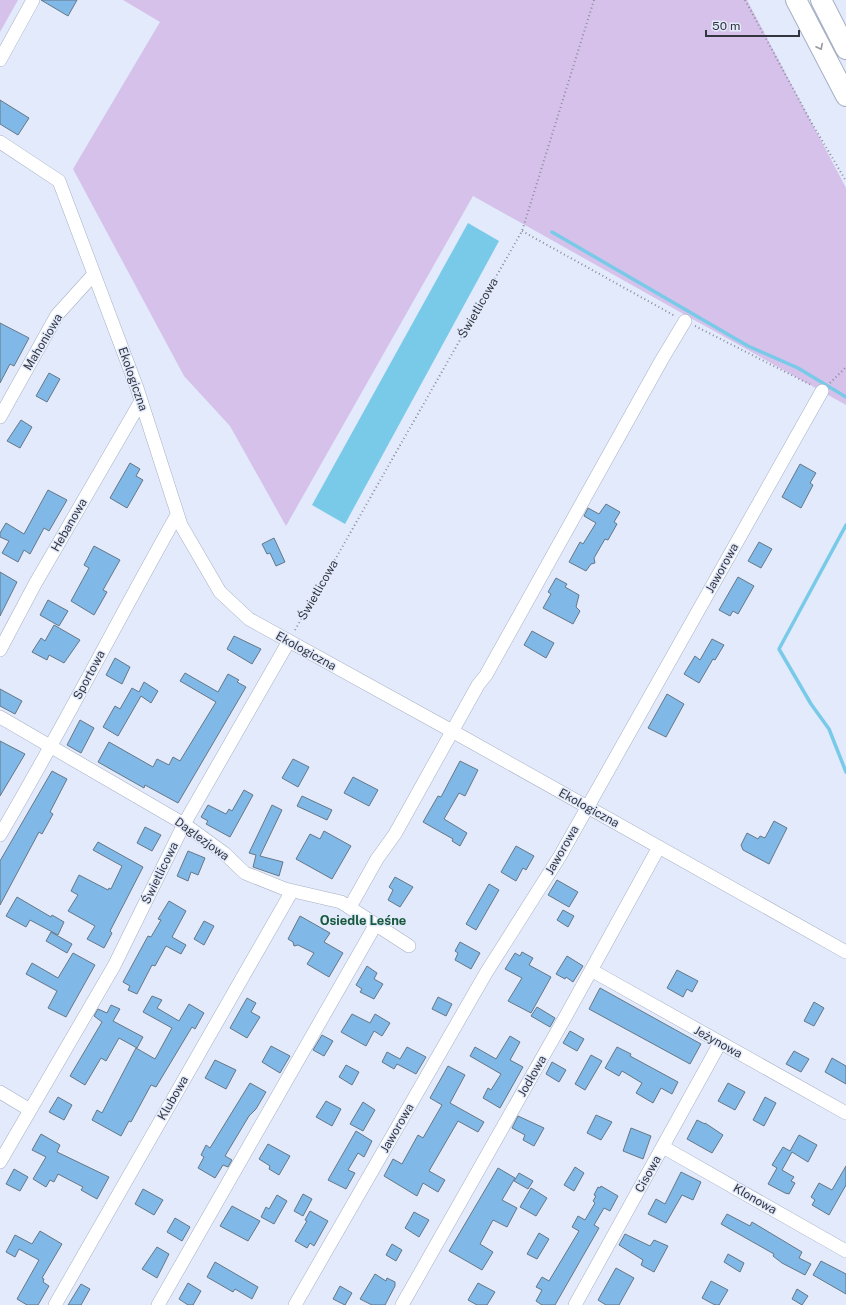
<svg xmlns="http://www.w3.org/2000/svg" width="846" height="1305" viewBox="0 0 846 1305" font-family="'Public Sans',sans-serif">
<rect width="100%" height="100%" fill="#e2eafb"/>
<path fill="#d5c1e9" d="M 0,0 L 18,0 L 0,32 Z
M 123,0 L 747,0 L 846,188 L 846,405 L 473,196 L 286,526 L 230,426 L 184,376 L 73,169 L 160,22 Z"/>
<path fill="#79cae8" d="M 468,223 L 499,241 L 345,524 L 312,505 Z"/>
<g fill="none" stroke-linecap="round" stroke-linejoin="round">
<path stroke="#79cae8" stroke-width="3.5" d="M 552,232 L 748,346 L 798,368 L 846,397
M 846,525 L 779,649 L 811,704 L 829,729 L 846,772"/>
</g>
<path fill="#80b9e8" stroke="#667786" d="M 41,0 L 77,0 L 68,16 Z
M 0,100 L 29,118 L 18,135 L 0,124 Z
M 0,323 L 29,338 L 14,366 L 10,364 L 0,383 Z
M 49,373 L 60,379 L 47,402 L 36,396 Z
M 21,420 L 32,427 L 20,448 L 7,441 Z
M 130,463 L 140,469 L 136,476 L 143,480 L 127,508 L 110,498 Z
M 800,464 L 816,473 L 810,483 L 813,485 L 801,508 L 782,497 Z
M 48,490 L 67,500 L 49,531 L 44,528 L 30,554 L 24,550 L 18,562 L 2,553 L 9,541 L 0,537 L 0,533 L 6,523 L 24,534 Z
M 606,504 L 620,512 L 614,522 L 617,524 L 608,540 L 605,539 L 594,558 L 595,563 L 591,564 L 586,571 L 569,562 L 580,542 L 583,544 L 596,523 L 584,516 L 588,508 L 599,514 Z
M 274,538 L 285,562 L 276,566 L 270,553 L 267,554 L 262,544 Z
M 759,542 L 772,549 L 761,568 L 748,561 Z
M 94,546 L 120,560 L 103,590 L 107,592 L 94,615 L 71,601 L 89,568 L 84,565 Z
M 0,572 L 17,582 L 0,616 Z
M 738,577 L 754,586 L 738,614 L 733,611 L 730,616 L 719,610 Z
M 556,578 L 567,584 L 565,587 L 579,595 L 576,607 L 580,611 L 573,624 L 543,608 L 551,594 L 548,592 Z
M 48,600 L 68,611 L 59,626 L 40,615 Z
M 54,625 L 80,640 L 64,663 L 49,655 L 47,660 L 32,652 L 41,638 L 45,641 Z
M 532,631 L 554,643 L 546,658 L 524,645 Z
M 234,636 L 261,649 L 252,664 L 227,649 Z
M 712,639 L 724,645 L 715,660 L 713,659 L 699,683 L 684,674 L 695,656 L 700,660 Z
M 115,658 L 130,667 L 122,684 L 106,675 Z
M 185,673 L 218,692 L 228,674 L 239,680 L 237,682 L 246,687 L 178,803 L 145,785 L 144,788 L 98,762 L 109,742 L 153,767 L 157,759 L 169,765 L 173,757 L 180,761 L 216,702 L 180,681 Z
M 144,682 L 158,691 L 151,703 L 141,696 L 118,736 L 103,727 L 115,706 L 120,709 L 132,688 L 139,692 Z
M 0,689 L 22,701 L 15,714 L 0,706 Z
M 667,694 L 684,704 L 666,737 L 648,728 Z
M 80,720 L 94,728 L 81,753 L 67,745 Z
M 0,741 L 25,754 L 0,796 Z
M 293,759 L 309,767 L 298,787 L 282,778 Z
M 460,761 L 478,770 L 465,796 L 459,793 L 444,819 L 467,833 L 460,846 L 452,841 L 453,839 L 423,822 L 438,796 L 441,797 Z
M 52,771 L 67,779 L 50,812 L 53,814 L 42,834 L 39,832 L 0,905 L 0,861 Z
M 353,777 L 378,790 L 369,806 L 344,793 Z
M 244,790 L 253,795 L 230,837 L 206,824 L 208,821 L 201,817 L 208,805 L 226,814 L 229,809 L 232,811 Z
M 302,796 L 332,810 L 327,820 L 297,806 Z
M 272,805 L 282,810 L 260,856 L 283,862 L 279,876 L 253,867 L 256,855 L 249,853 Z
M 774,821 L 787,828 L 769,864 L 743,850 L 741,845 L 747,833 L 758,839 L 760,836 L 765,838 Z
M 145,827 L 161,835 L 152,851 L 137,843 Z
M 324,831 L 351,846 L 332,879 L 296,859 L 310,834 L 320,839 Z
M 98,842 L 143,867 L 110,931 L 112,933 L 104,948 L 87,939 L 95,926 L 68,911 L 78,895 L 71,891 L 79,875 L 108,890 L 109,888 L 111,889 L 122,866 L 93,850 Z
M 516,846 L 534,856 L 526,870 L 523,868 L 516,881 L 501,872 Z
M 188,851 L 205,858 L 198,875 L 191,872 L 188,881 L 177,876 Z
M 395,877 L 413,887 L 400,907 L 388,900 L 393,890 L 389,887 Z
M 557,880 L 578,892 L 569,907 L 548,895 Z
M 489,884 L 499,890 L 476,930 L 466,924 Z
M 17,897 L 51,917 L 52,915 L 64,922 L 58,935 L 30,920 L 26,927 L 6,916 Z
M 169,901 L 186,911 L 172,937 L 186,945 L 181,954 L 166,946 L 155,966 L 152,965 L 137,994 L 128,990 L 130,986 L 123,982 L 148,936 L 151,937 L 161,920 L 158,919 Z
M 563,910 L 574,916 L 568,927 L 557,920 Z
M 300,916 L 330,933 L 324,942 L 343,953 L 329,977 L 307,964 L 314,953 L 298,945 L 294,946 L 293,942 L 288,939 Z
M 204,921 L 214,926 L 204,945 L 194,939 Z
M 51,932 L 72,944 L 67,953 L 46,941 Z
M 460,942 L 480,953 L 471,969 L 455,960 L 458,953 L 455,951 Z
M 522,952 L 533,958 L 529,965 L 551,977 L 531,1013 L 508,1001 L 522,978 L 505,969 L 515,953 L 520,956 Z
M 73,953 L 95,965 L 66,1017 L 48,1008 L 57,991 L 26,974 L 32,963 L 58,978 Z
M 567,956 L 583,966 L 573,982 L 566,977 L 565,979 L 556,974 Z
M 367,966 L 377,973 L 374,979 L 383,984 L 374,999 L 360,992 L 362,989 L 356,985 Z
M 677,970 L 698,981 L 692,992 L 687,989 L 683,997 L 667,988 Z
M 600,988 L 701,1044 L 690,1064 L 589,1009 Z
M 152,996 L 162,1000 L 157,1008 L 179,1021 L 189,1004 L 204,1013 L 195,1029 L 192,1027 L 156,1087 L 151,1085 L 131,1122 L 129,1121 L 121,1136 L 92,1120 L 97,1110 L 102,1113 L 136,1048 L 155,1059 L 172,1028 L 143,1012 Z
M 438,997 L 452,1004 L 446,1016 L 432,1009 Z
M 247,998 L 256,1003 L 251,1012 L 260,1017 L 247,1038 L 230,1028 Z
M 814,1002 L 824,1008 L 814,1026 L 804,1021 Z
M 111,1005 L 120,1009 L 113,1021 L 143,1037 L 137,1048 L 119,1038 L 106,1061 L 101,1058 L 85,1085 L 70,1076 L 102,1022 L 94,1016 L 98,1009 L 107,1013 Z
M 537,1007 L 555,1018 L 550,1027 L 531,1016 Z
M 352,1014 L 370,1023 L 375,1014 L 390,1023 L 382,1036 L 374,1031 L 366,1046 L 341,1032 Z
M 570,1031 L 584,1039 L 577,1051 L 563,1043 Z
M 322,1035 L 333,1041 L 324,1056 L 313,1050 Z
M 510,1036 L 520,1042 L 510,1060 L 523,1067 L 500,1108 L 483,1098 L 488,1088 L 491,1090 L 501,1074 L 470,1056 L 475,1047 L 496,1059 Z
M 271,1046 L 290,1056 L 280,1073 L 262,1062 Z
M 407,1047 L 426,1057 L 416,1074 L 397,1064 L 394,1069 L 382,1062 L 387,1052 L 400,1059 Z
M 617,1047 L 631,1054 L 630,1056 L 678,1082 L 672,1094 L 661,1088 L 653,1103 L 636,1093 L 642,1083 L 622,1071 L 619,1076 L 605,1068 Z
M 794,1051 L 809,1059 L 801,1072 L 786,1064 Z
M 591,1055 L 602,1061 L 585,1090 L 575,1084 Z
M 832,1058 L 846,1066 L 846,1084 L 825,1072 Z
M 215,1060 L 236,1070 L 226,1089 L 205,1078 Z
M 552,1062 L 566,1070 L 559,1082 L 546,1074 Z
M 346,1065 L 359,1072 L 352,1085 L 339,1077 Z
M 448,1066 L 465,1075 L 450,1103 L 484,1122 L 478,1132 L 458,1121 L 429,1171 L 445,1180 L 438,1192 L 423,1183 L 417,1196 L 384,1176 L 393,1159 L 402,1164 L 418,1135 L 423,1138 L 442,1105 L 430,1098 Z
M 250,1083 L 266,1092 L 256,1109 L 249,1116 L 225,1156 L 232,1160 L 228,1167 L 223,1165 L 215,1178 L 198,1168 L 204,1157 L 201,1155 L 206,1145 L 210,1148 Z
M 728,1083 L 745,1092 L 735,1110 L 718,1101 Z
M 58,1097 L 72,1105 L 64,1120 L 49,1112 Z
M 765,1097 L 776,1103 L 764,1126 L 753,1120 Z
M 326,1101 L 341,1109 L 332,1126 L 316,1117 Z
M 363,1102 L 375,1110 L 363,1131 L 350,1124 Z
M 596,1115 L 612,1122 L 601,1140 L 587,1133 Z
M 518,1116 L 544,1128 L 534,1146 L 523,1140 L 525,1135 L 512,1128 Z
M 697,1120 L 705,1124 L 705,1123 L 723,1135 L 712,1153 L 687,1139 Z
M 631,1128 L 651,1136 L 643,1159 L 623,1151 Z
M 356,1131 L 372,1141 L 364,1157 L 358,1153 L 348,1170 L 355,1173 L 346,1189 L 328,1180 Z
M 41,1134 L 60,1145 L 57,1152 L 109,1177 L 97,1199 L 81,1190 L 83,1187 L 58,1174 L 54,1182 L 50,1180 L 46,1187 L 33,1179 L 46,1157 L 32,1150 Z
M 799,1135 L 817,1145 L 808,1162 L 792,1152 L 782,1170 L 794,1177 L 791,1181 L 795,1183 L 789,1194 L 785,1193 L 768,1184 L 777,1168 L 772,1165 L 783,1147 L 790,1151 Z
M 268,1144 L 290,1156 L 279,1175 L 269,1169 L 270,1166 L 259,1159 Z
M 846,1166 L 846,1185 L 829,1215 L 812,1205 L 815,1200 L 811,1197 L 819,1183 L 832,1190 Z
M 575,1167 L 584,1173 L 574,1191 L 564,1185 Z
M 498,1168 L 515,1178 L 502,1200 L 517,1208 L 507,1227 L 493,1220 L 480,1244 L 493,1252 L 482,1270 L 449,1251 Z
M 14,1169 L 28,1177 L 20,1191 L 6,1184 Z
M 681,1172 L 701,1182 L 693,1200 L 682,1195 L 666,1223 L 648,1214 L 656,1199 L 665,1204 Z
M 519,1173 L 533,1181 L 528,1189 L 514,1181 Z
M 601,1186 L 618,1196 L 610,1211 L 604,1208 L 594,1225 L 599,1228 L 555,1305 L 542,1305 L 536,1301 L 542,1290 L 536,1287 L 542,1277 L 549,1281 L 579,1231 L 572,1227 L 578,1216 L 585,1220 L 595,1203 L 593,1201 L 596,1196 L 594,1195 L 598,1187 L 600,1188 Z
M 531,1188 L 547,1198 L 536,1216 L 520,1207 Z
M 143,1189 L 163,1200 L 154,1215 L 135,1204 Z
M 303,1194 L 312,1199 L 303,1216 L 294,1211 Z
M 277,1195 L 287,1201 L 274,1224 L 261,1217 L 266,1207 L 269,1209 Z
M 232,1206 L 260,1221 L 248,1241 L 220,1226 Z
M 310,1211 L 328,1221 L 314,1246 L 310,1243 L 307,1248 L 295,1241 L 307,1221 L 305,1220 Z
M 414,1212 L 429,1220 L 419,1237 L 405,1228 Z
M 727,1214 L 750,1226 L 752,1222 L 802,1252 L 799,1258 L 811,1264 L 805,1275 L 782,1263 L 773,1256 L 774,1254 L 721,1224 Z
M 175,1218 L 190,1227 L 182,1241 L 167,1232 Z
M 40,1231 L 62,1244 L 42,1278 L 44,1279 L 43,1282 L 49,1286 L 38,1305 L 27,1305 L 17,1299 L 39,1260 L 19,1249 L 15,1257 L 6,1252 L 15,1235 L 32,1244 Z
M 539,1233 L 549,1239 L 537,1259 L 527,1254 Z
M 625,1234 L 650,1246 L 654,1240 L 668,1246 L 654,1272 L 641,1265 L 643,1260 L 619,1245 Z
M 392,1244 L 402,1250 L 396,1261 L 386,1255 Z
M 157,1247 L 169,1254 L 157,1278 L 142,1269 Z
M 728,1254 L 744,1263 L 740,1272 L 724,1262 Z
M 821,1261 L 846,1274 L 846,1294 L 813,1275 Z
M 215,1262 L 258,1287 L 252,1299 L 235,1289 L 233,1292 L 207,1277 Z
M 616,1268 L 634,1278 L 619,1305 L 606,1305 L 598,1300 Z
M 375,1274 L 386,1281 L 387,1278 L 395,1282 L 395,1286 L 385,1305 L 372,1305 L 360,1299 Z
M 711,1281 L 728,1290 L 719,1305 L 715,1305 L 702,1298 Z
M 188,1283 L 201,1291 L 193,1305 L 188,1305 L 179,1299 Z
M 478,1283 L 495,1292 L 487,1305 L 477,1305 L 468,1300 Z
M 81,1284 L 90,1289 L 81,1305 L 68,1305 Z
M 340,1286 L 352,1293 L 345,1305 L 333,1299 Z
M 797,1289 L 808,1296 L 802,1305 L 792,1299 Z"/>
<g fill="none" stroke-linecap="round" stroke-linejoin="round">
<defs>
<path id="minor" d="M 0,60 L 33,0
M 0,142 L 59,181 L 137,388 L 181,525 L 220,592 L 249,619 L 452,731 L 846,952
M 0,417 L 57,315 L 94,274
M 0,650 L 35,584 L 141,401
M 0,717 L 184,824 L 224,853 L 245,873 L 285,889 L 341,902 L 409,946
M 0,835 C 62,730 117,621 177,515
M 350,907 L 377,859 L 395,834 L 478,685 L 486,675 L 661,361 L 685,321
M 591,970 L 846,1113
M 0,1092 L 30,1110
M 663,1147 L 846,1251
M 0,1162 L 114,966 L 184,824 L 289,641
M 55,1305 L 292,891
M 158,1305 L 376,924
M 295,1305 L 486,973 L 560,856 L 822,391
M 402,1305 L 567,1014 L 659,847
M 575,1305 L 720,1043"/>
<path id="highway" d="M 796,0 L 846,96
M 821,0 L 846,49"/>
</defs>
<use href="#minor" stroke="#a6b0c4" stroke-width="14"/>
<use href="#highway" stroke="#a6b0c4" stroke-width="22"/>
<path stroke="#898e9b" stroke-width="2" stroke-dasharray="1 3" stroke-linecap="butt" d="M 745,0 L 810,120 L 846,181
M 522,231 L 675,316
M 695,326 L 811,385
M 830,383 L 846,367
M 295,630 L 522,231 L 594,0"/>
<use href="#minor" stroke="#fff" stroke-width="13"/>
<use href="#highway" stroke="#fff" stroke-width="20"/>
</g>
<defs><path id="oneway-chevron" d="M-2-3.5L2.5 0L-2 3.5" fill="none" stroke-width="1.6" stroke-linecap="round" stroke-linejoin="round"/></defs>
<use stroke="#999a9f" href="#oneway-chevron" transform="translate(820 47) rotate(63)"/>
<g text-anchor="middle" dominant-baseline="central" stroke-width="3" stroke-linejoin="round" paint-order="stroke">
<g font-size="12" fill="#33363f" stroke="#e2eafb">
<text transform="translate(478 308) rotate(-60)">Świetlicowa</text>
<text transform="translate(43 342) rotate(-59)">Mahoniowa</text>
<text transform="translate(133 379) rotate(71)">Ekologiczna</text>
<text transform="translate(69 525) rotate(-60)">Hebanowa</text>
<text transform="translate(722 568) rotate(-61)">Jaworowa</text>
<text transform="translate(318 590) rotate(-60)">Świetlicowa</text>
<text transform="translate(306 651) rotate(29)">Ekologiczna</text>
<text transform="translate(89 675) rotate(-62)">Sportowa</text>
<text transform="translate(589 808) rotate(29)">Ekologiczna</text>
<text transform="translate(202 839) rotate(36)">Daglezjowa</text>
<text transform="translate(562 850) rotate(-60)">Jaworowa</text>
<text transform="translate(160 873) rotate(-64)">Świetlicowa</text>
<text transform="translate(718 1042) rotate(29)">Jeżynowa</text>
<text transform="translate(532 1076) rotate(-60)">Jodłowa</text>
<text transform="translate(173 1098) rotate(-60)">Klubowa</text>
<text transform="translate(397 1128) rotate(-60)">Jaworowa</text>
<text transform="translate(648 1174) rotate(-61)">Cisowa</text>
<text transform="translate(755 1199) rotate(30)">Klonowa</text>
</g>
<g font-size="13" font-weight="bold" fill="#18593d" stroke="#e2eafb">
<text x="363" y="920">Osiedle Leśne</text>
</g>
</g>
<path d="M706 30v6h93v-6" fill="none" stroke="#33363f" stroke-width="2"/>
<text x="712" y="30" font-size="12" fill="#33363f" stroke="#e2eafb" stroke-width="3" paint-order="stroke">50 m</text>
</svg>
